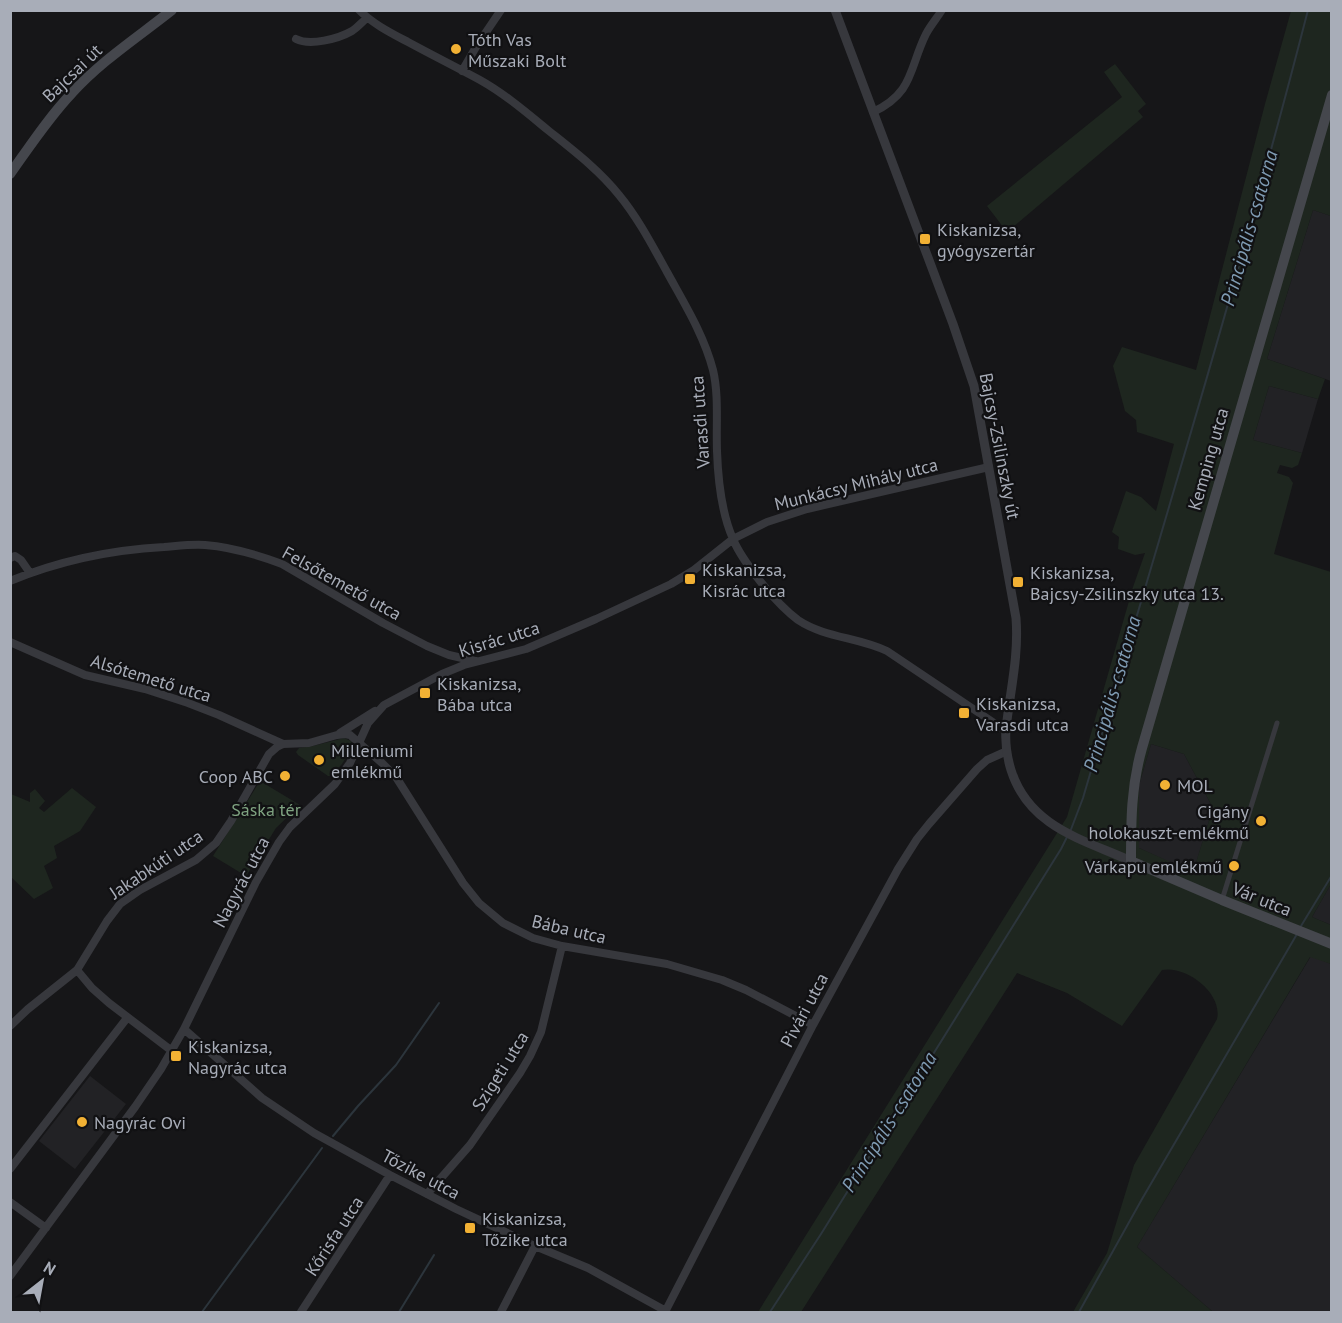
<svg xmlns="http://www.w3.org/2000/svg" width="1342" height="1323" viewBox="0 0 1342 1323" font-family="'PT Sans',sans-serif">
<rect width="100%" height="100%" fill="#161618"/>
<path fill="#222225" d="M 1313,210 L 1331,216 L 1331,381 L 1267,359 Z
M 1269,386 L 1318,399 L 1302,453 L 1253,440 Z
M 1151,744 L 1184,754 L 1213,808 L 1193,873 L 1139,848 L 1139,785 Z
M 1331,884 L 1331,925 L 1312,917 Z
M 1311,956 L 1331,964 L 1331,1312 L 1213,1312 L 1137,1247 Z
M 90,1076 L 126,1104 L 75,1169 L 39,1141 Z"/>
<path fill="#1e261f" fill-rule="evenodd" d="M 1291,11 L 1331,11 L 1331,216 L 1313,210 L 1267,359 L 1325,379 L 1318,399 L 1269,386 L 1253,440 L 1302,453 L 1298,465 L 1292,468 L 1280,465 L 1277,473 L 1289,477 L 1293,483 L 1274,554 L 1331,572 L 1331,884 L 1312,917 L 1331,925 L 1331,964 L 1310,957 L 1137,1247 L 1213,1312 L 1073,1312 L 1107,1253 L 1134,1165 L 1217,1019 C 1223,993 1186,965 1162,970 L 1122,1026 L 1067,993 L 1017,973 L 801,1312 L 758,1312 L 1067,817 L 1133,587 L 1145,553 L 1135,555 L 1118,549 L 1119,537 L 1112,532 L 1126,491 L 1141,497 L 1156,511 L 1174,444 L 1137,432 L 1136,420 L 1125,411 L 1113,366 L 1122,347 L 1196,370 L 1265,104 ZM 1151,744 L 1184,754 L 1213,808 L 1193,872 L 1139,848 L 1139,785 Z
M 1115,64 L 1146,104 L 1138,111 L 1143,117 L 1007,232 L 987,206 L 1122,97 L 1104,72 Z
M 344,738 L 351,741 L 353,746 L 342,764 L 331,776 L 328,776 L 298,755 L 296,752 L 299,748 L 313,746 Z
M 260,781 L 300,805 L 276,828 L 246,876 L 213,856 Z
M 72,788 L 96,807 L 80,831 L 54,846 L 57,858 L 44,866 L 53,888 L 34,899 L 11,877 L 11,794 L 30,802 L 30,793 L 35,789 L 45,801 L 39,808 L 44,812 Z"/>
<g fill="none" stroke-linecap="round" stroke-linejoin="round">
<path stroke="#2c353c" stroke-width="2" d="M 1070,832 L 1083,798 C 1160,536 1240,275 1308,10
M 1301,926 L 1332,875
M 333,1136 L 358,1106 L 396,1065 L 439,1003
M 202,1312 L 322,1148
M 399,1312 L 434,1255
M 770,1312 L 821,1234 L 1061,849 L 1067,837
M 1079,1312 L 1142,1199 L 1297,934"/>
<path stroke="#37383d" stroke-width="5" d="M 1222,900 L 1277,723"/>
<path stroke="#37383d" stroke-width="8" d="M 359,10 C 373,24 391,33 408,42 C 432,55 456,67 480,80 C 505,94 527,113 549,131 C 574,151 599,170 619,195 C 638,218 652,245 667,272 C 684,303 704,335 713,370 C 719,395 716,424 717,451 C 718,480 721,512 733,539 C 739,554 750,568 760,581 C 771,595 783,609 798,620 C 825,638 858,637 887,651 L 1006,731
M 296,39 C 310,46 338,39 352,31 C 357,28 362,22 367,18
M 462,71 L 476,47 L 501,10
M 873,112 C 914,93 909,68 926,34 C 930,26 937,18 942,10
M 10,558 L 15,556 L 21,560 L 30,573
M 10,581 C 61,560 109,550 164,547 C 177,546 192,544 205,545 C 231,547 258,555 282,564 L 383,623 L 427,646 L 449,655 L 475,661
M 10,642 L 85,675 L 145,689 L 188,703 L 219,715 L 283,744
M 340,733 L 375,711
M 77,970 L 92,988 L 109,1003 L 172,1051
M 10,1026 L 28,1009 L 77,970 L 107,921 L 120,904 L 140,890 L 196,860 L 216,843 L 231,821 L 269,754 L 277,747 L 283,744 L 309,743 L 337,735 L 345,734 L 350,735 L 382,763 L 396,777 L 463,883 L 479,903 L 503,923 L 533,938 L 562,946 L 667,964 L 722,980 L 746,990 L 813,1025
M 184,1029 L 262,1098 L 314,1133 L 390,1175 L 456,1209 L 535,1246 L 588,1268 L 666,1311
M 10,1169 L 127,1018
M 427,1194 L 470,1145 L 520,1073 L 530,1056 L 541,1032 L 562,946
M 10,1202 L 46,1228
M 10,1276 L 135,1107 L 161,1069 L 184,1029 L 256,882 L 279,842 L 290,827 L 335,784 L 350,763 L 368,723 L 384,705 L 442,674 L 464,665 L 526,649 L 596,619 L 671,584 L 694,570 L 733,539 L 767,522 L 807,509 L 989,467
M 301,1312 L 390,1175
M 501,1312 L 535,1246
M 665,1312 L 813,1025 L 898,869 L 917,839 L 929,824 L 977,769 L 987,760 L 1007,751"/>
<path stroke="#37383d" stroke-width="9" d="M 835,10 L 953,324 L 974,386 L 1016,618 C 1019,657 1010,691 1006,729 C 1005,742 1007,757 1011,770 C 1029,827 1082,839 1131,861"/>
<path stroke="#45474d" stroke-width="10" d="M 1332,95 L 1142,748 C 1131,787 1131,821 1131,861 L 1222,900 L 1332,944
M 10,174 C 30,146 49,117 72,93 C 101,61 138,37 172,10"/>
</g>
<g fill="#f2b134" stroke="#111113" stroke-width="2">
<circle cx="456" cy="49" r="6"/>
<rect x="919" y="233" width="12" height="12" rx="3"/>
<rect x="684" y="573" width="12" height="12" rx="3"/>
<rect x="1012" y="576" width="12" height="12" rx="3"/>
<rect x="419" y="687" width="12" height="12" rx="3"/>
<rect x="958" y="707" width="12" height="12" rx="3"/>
<circle cx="319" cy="760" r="6"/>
<circle cx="285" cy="776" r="6"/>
<circle cx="1165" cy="785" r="6"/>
<circle cx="1261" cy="821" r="6"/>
<circle cx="1234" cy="866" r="6"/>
<rect x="170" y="1050" width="12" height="12" rx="3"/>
<circle cx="82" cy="1122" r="6"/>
<rect x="464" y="1222" width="12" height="12" rx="3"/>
</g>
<g text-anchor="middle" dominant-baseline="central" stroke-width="4.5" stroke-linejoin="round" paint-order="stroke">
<g font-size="18" fill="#a8adb8" stroke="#111113" text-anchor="start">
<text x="468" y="39">Tóth Vas<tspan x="468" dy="21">Műszaki Bolt</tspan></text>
<text x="937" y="229">Kiskanizsa,<tspan x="937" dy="21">gyógyszertár</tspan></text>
<text x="702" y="569">Kiskanizsa,<tspan x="702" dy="21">Kisrác utca</tspan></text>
<text x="1030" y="572">Kiskanizsa,<tspan x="1030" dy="21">Bajcsy-Zsilinszky utca 13.</tspan></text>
<text x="437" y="683">Kiskanizsa,<tspan x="437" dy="21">Bába utca</tspan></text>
<text x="976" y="703">Kiskanizsa,<tspan x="976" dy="21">Varasdi utca</tspan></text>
<text x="331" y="750">Milleniumi<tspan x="331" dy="21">emlékmű</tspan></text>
<text x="273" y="776" text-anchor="end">Coop ABC</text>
<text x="1177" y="785">MOL</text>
<text x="1249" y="811" text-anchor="end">Cigány<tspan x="1249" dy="21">holokauszt-emlékmű</tspan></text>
<text x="1222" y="866" text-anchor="end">Várkapu emlékmű</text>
<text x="188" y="1046">Kiskanizsa,<tspan x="188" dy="21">Nagyrác utca</tspan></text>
<text x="94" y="1122">Nagyrác Ovi</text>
<text x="482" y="1218">Kiskanizsa,<tspan x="482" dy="21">Tőzike utca</tspan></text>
</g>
<g font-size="18" fill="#a8adb8" stroke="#111113">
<text transform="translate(72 73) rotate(-44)">Bajcsai út</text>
<text transform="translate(700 422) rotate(-94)">Varasdi utca</text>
<text transform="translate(1000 446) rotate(79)">Bajcsy-Zsilinszky út</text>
<text transform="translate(1208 459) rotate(-74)">Kemping utca</text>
<text transform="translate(856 484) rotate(-14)">Munkácsy Mihály utca</text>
<text transform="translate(342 583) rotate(29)">Felsőtemető utca</text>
<text transform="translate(499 639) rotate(-17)">Kisrác utca</text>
<text transform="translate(151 678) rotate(17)">Alsótemető utca</text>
<text transform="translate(156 864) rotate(-34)">Jakabkúti utca</text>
<text transform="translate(241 882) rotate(-62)">Nagyrác utca</text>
<text transform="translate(1262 899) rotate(22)">Vár utca</text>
<text transform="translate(569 929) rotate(13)">Bába utca</text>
<text transform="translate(804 1010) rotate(-62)">Pivári utca</text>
<text transform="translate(500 1071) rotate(-58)">Szigeti utca</text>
<text transform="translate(421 1174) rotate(28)">Tőzike utca</text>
<text transform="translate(334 1236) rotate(-57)">Kőrisfa utca</text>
</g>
<g font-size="18" fill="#7fa381" stroke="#111113">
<text x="266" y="809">Sáska tér</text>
</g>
<g font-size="20" font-style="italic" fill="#7f9bb3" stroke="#111113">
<text transform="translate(1249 228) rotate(-74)">Principális-csatorna</text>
<text transform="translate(1112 694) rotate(-74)">Principális-csatorna</text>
<text transform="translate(889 1122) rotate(-58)">Principális-csatorna</text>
</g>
</g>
<rect width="1342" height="1323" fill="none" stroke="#a8adb8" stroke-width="24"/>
<g transform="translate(42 1281) rotate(31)" stroke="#111113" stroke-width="4.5" paint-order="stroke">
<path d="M0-4.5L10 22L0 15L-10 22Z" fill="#a8adb8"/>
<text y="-9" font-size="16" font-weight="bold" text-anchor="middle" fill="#a8adb8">N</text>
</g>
</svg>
